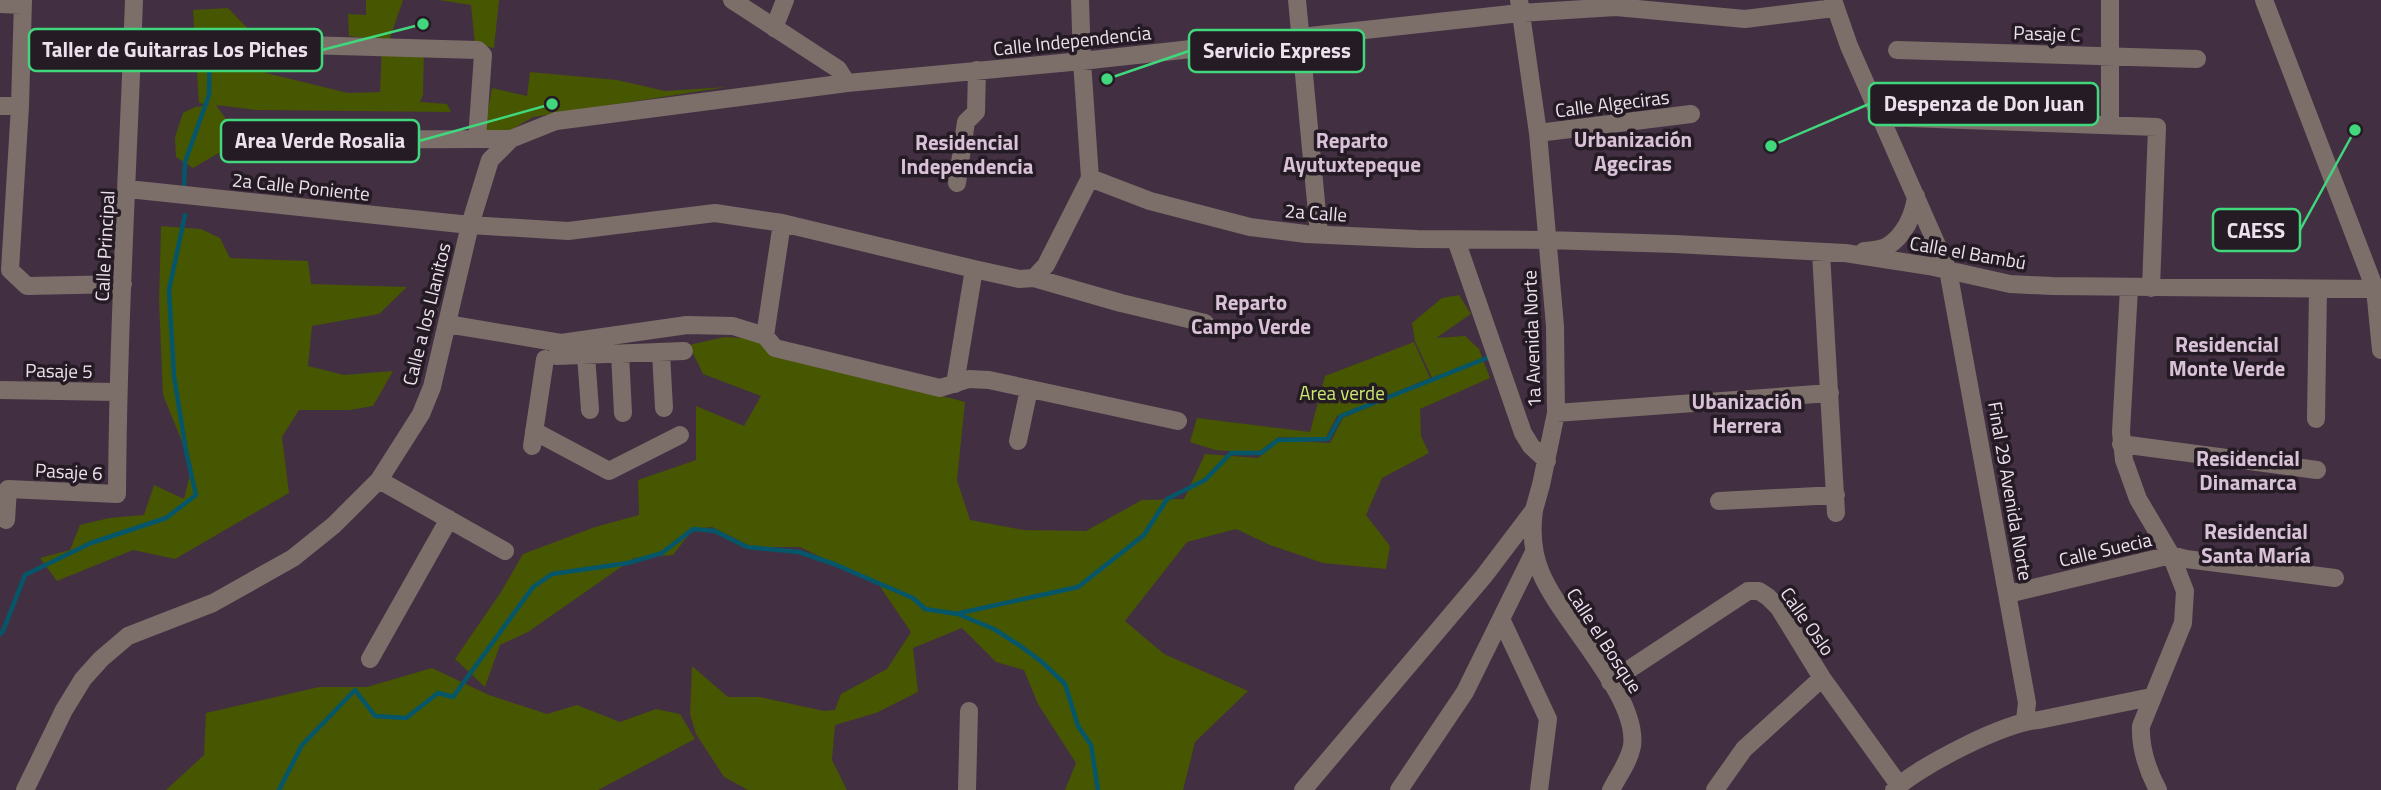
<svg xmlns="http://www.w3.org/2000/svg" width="2381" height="790" viewBox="0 0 2381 790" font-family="'Titillium Web',sans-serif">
<rect width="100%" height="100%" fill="#432f42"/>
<path fill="#465601" d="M 366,0 L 403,0 L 389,41 L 349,36 L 348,14 L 366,15 Z
M 439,0 L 499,0 L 494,48 L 475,44 L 471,5 Z
M 228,8 L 256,37 L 257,55 L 266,73 L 348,93 L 380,92 L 382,47 L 424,48 L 423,95 L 420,102 L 447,104 L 451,112 L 256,110 L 216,105 L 241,140 L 193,168 L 176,157 L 175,137 L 183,113 L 195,107 L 210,105 L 199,103 L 193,10 Z
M 530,72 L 617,80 L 665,91 L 727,87 L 533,117 L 504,134 L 484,132 L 492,88 L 527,96 Z
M 161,226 L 201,229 L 220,238 L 230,258 L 308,261 L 311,284 L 407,287 L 379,314 L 312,326 L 308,366 L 344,375 L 393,371 L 373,406 L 350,410 L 299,410 L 282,437 L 289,493 L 175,559 L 133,550 L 57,581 L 40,558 L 70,550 L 80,525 L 109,518 L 144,515 L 154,485 L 184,499 L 192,466 L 163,395 L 159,301 Z
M 1459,295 L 1471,314 L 1436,338 L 1465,336 L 1479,349 L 1490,378 L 1420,409 L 1421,436 L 1429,453 L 1382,478 L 1366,515 L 1390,546 L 1386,569 L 1323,563 L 1270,545 L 1236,529 L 1187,542 L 1125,621 L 1164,654 L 1248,691 L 1195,742 L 1183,790 L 1065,790 L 1076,763 L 1038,704 L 1024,670 L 996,662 L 962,628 L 913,648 L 918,692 L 876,713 L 835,725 L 832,760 L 847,790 L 748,790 L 724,777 L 696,734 L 690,714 L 692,666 L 728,697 L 760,697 L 824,711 L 835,710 L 841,694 L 887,669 L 911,632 L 879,585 L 800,547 L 752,547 L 712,527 L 693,529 L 673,555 L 634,558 L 528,632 L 500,645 L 485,687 L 455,659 L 501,592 L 523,554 L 595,527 L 639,515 L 638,480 L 696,460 L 696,406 L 744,426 L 761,396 L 703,374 L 689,345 L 724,337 L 764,339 L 864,375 L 965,402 L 957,480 L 970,520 L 1024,530 L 1086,531 L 1142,500 L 1184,499 L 1205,454 L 1258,458 L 1280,440 L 1330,443 L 1343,418 L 1433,380 L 1415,341 L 1412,323 L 1442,298 Z
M 1414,342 L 1430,378 L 1337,416 L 1325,439 L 1279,437 L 1257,453 L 1215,450 L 1190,442 L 1197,418 L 1310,432 L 1325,376 Z
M 432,668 L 489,695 L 547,714 L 577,705 L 620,722 L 656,709 L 680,714 L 695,739 L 598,790 L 166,790 L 204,755 L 206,713 L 319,687 L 367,687 Z"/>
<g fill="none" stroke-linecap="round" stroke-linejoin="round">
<path stroke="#06566a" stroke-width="4.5" d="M 184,185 L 185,162 L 209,95 L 210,34
M 960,613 L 1078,587 L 1144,535 L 1167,499 L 1205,480 L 1231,453 L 1261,453 L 1278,440 L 1328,439 L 1341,416 L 1492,356
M 0,634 L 3,631 L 25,575 L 91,543 L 166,518 L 196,495 L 186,451 L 174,376 L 169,290 L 185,215
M 279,790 L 302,745 L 355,690 L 375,716 L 406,718 L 438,693 L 453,697 L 533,587 L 552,574 L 628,563 L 662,553 L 693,529 L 715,531 L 747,547 L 799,552 L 834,564 L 913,598 L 925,609 L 958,614 L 994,629 L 1019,645 L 1042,662 L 1065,684 L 1078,726 L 1091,745 L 1098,790"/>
<path stroke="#7c6e69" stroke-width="18" d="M 23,0 L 20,106 L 10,270 L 27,286 L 123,284
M 732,0 L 838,69 L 847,83
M 1080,0 L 1082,61 L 1090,178
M 1297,0 L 1319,234
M 1833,0 L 1849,46 L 1948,270 L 2027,703 L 2025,720
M 2110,0 L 2110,125
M 2264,0 L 2375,289 L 2381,350
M 0,4 L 22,5
M 774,28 L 785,0
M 269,44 L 478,50 L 483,55 L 477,139 L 511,139
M 1897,50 L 2197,59
M 0,106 L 20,106
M 1880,117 L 2157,127 L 2151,288
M 1538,133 L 1691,114
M 250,140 L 477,139
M 1090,178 L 1150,201 L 1250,227 L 1306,234 L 1417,239 L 1547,240 L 1675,244 L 1845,253 L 1929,266 L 2010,284 L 2052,286 L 2381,289
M 957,183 L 966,122 L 976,112 L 977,70
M 128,189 L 470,225 L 568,231 L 715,213 L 782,223 L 974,269 L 1019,279 L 1034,278 L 1121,303 L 1205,323
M 1456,240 L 1523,433 L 1531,446 L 1547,461
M 1864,251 C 1871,250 1879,250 1886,247 C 1904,237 1914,215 1916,196
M 1821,253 L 1836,513
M 1034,278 L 1046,265 L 1090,178
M 2129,288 L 2121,432 L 2124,460 L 2138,499 L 2171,555 L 2185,591 L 2183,623 L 2141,726 C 2140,747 2148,771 2158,790
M 447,324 L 561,343 L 687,325 L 733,326 L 765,336 L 775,348 L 940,388 L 969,379 L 989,380 L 1178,421
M 765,336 L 782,223
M 661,353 L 664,408
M 620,354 L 623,413
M 586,355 L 590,410
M 556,356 L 684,351
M 955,384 L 974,269
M 0,390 L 117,392
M 1556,413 L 1830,393
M 2316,419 L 2318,289
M 534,431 L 609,471 L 680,435
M 1018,441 L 1029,389
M 2121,444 L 2317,470
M 532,446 L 545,359
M 379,480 L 505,551
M 1719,501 L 1836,495
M 1534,510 C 1531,532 1532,552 1541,573 C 1560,620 1639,696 1632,746 C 1629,762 1618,776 1611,790
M 6,520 L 8,489 L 117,494 C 118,329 128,165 134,0
M 2008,594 L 2171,555 L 2186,559 L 2335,578
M 1502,621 L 1548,719 L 1539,790
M 370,659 L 449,519
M 1610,682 L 1748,591 L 1759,591 L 1768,597 L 1779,608 L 1822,678 L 1899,785
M 25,790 L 64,710 L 83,679 L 101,659 L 128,636 L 213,603 L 293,558 L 334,525 L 379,480 L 421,414 L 432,387 L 470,225 L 490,160 L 511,139 L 556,121 L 847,83 L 1082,61 L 1520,13 L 1616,7 L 1745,19 L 1834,8
M 967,790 L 969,711
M 1303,790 L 1484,576 L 1534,510 L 1541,485 L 1556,413 L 1555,326 L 1538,133 L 1519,0
M 1399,790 L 1465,692 L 1534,552
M 1715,790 L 1744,749 L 1822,678
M 1894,790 C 1917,767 2007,721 2039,720 L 2151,697"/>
</g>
<g text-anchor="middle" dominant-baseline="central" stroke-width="7" stroke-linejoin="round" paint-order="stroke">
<g font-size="19" fill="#ede1ed" stroke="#241b24">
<text transform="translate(2047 33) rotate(2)">Pasaje C</text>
<text transform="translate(1072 40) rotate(-6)">Calle Independencia</text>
<text transform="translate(1612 103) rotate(-7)">Calle Algeciras</text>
<text transform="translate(301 186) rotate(6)">2a Calle Poniente</text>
<text transform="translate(1316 212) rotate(4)">2a Calle</text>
<text transform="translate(104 246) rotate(-87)">Calle Principal</text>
<text transform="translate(1968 252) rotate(10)">Calle el Bambú</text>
<text transform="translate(426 314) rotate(-76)">Calle a los Llanitos</text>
<text transform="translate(1531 339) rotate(-92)">1a Avenida Norte</text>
<text transform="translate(59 370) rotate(1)">Pasaje 5</text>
<text transform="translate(69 471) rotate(3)">Pasaje 6</text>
<text transform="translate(2011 491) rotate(80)">Final 29 Avenida Norte</text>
<text transform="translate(2105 549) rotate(-13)">Calle Suecia</text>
<text transform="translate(1808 621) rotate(55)">Calle Oslo</text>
<text transform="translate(1605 640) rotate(57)">Calle el Bosque</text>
</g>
<g font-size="19" fill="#cbea6d" stroke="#241b24">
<text x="1342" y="392">Area verde</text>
</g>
<g font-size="21" font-weight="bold" fill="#d9c1d8" stroke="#241b24">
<text x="1633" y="139">Urbanización<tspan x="1633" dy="24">Ageciras</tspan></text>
<text x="1352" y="140">Reparto<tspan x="1352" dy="24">Ayutuxtepeque</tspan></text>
<text x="967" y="142">Residencial<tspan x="967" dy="24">Independencia</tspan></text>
<text x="1251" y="302">Reparto<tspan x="1251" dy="24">Campo Verde</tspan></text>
<text x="2227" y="344">Residencial<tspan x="2227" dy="24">Monte Verde</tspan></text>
<text x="1747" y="401">Ubanización<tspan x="1747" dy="24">Herrera</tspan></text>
<text x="2248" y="458">Residencial<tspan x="2248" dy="24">Dinamarca</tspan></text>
<text x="2256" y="531">Residencial<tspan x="2256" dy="24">Santa María</tspan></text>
</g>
</g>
<path fill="none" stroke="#41d77c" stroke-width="2.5" d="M423 24L322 50M1107 79L1189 51M1771 146L1869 104M552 104L419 141M2355 130L2300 230"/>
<g fill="#41d77c" stroke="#241b24" stroke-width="2.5">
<circle cx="423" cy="24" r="7"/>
<circle cx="1107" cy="79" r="7"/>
<circle cx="1771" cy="146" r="7"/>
<circle cx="552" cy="104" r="7"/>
<circle cx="2355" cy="130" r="7"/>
</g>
<g fill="#241b24" stroke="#41d77c" stroke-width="2.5">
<rect x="29" y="29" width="293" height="42" rx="7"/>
<rect x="1189" y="30" width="175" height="42" rx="7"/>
<rect x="1869" y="83" width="229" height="42" rx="7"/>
<rect x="221" y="120" width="198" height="42" rx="7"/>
<rect x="2213" y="209" width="87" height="42" rx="7"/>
</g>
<g font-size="21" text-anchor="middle" font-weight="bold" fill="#ede1ed">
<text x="175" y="57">Taller de Guitarras Los Piches</text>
<text x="1277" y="58">Servicio Express</text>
<text x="1984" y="111">Despenza de Don Juan</text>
<text x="320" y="148">Area Verde Rosalia</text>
<text x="2256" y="238">CAESS</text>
</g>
</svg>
